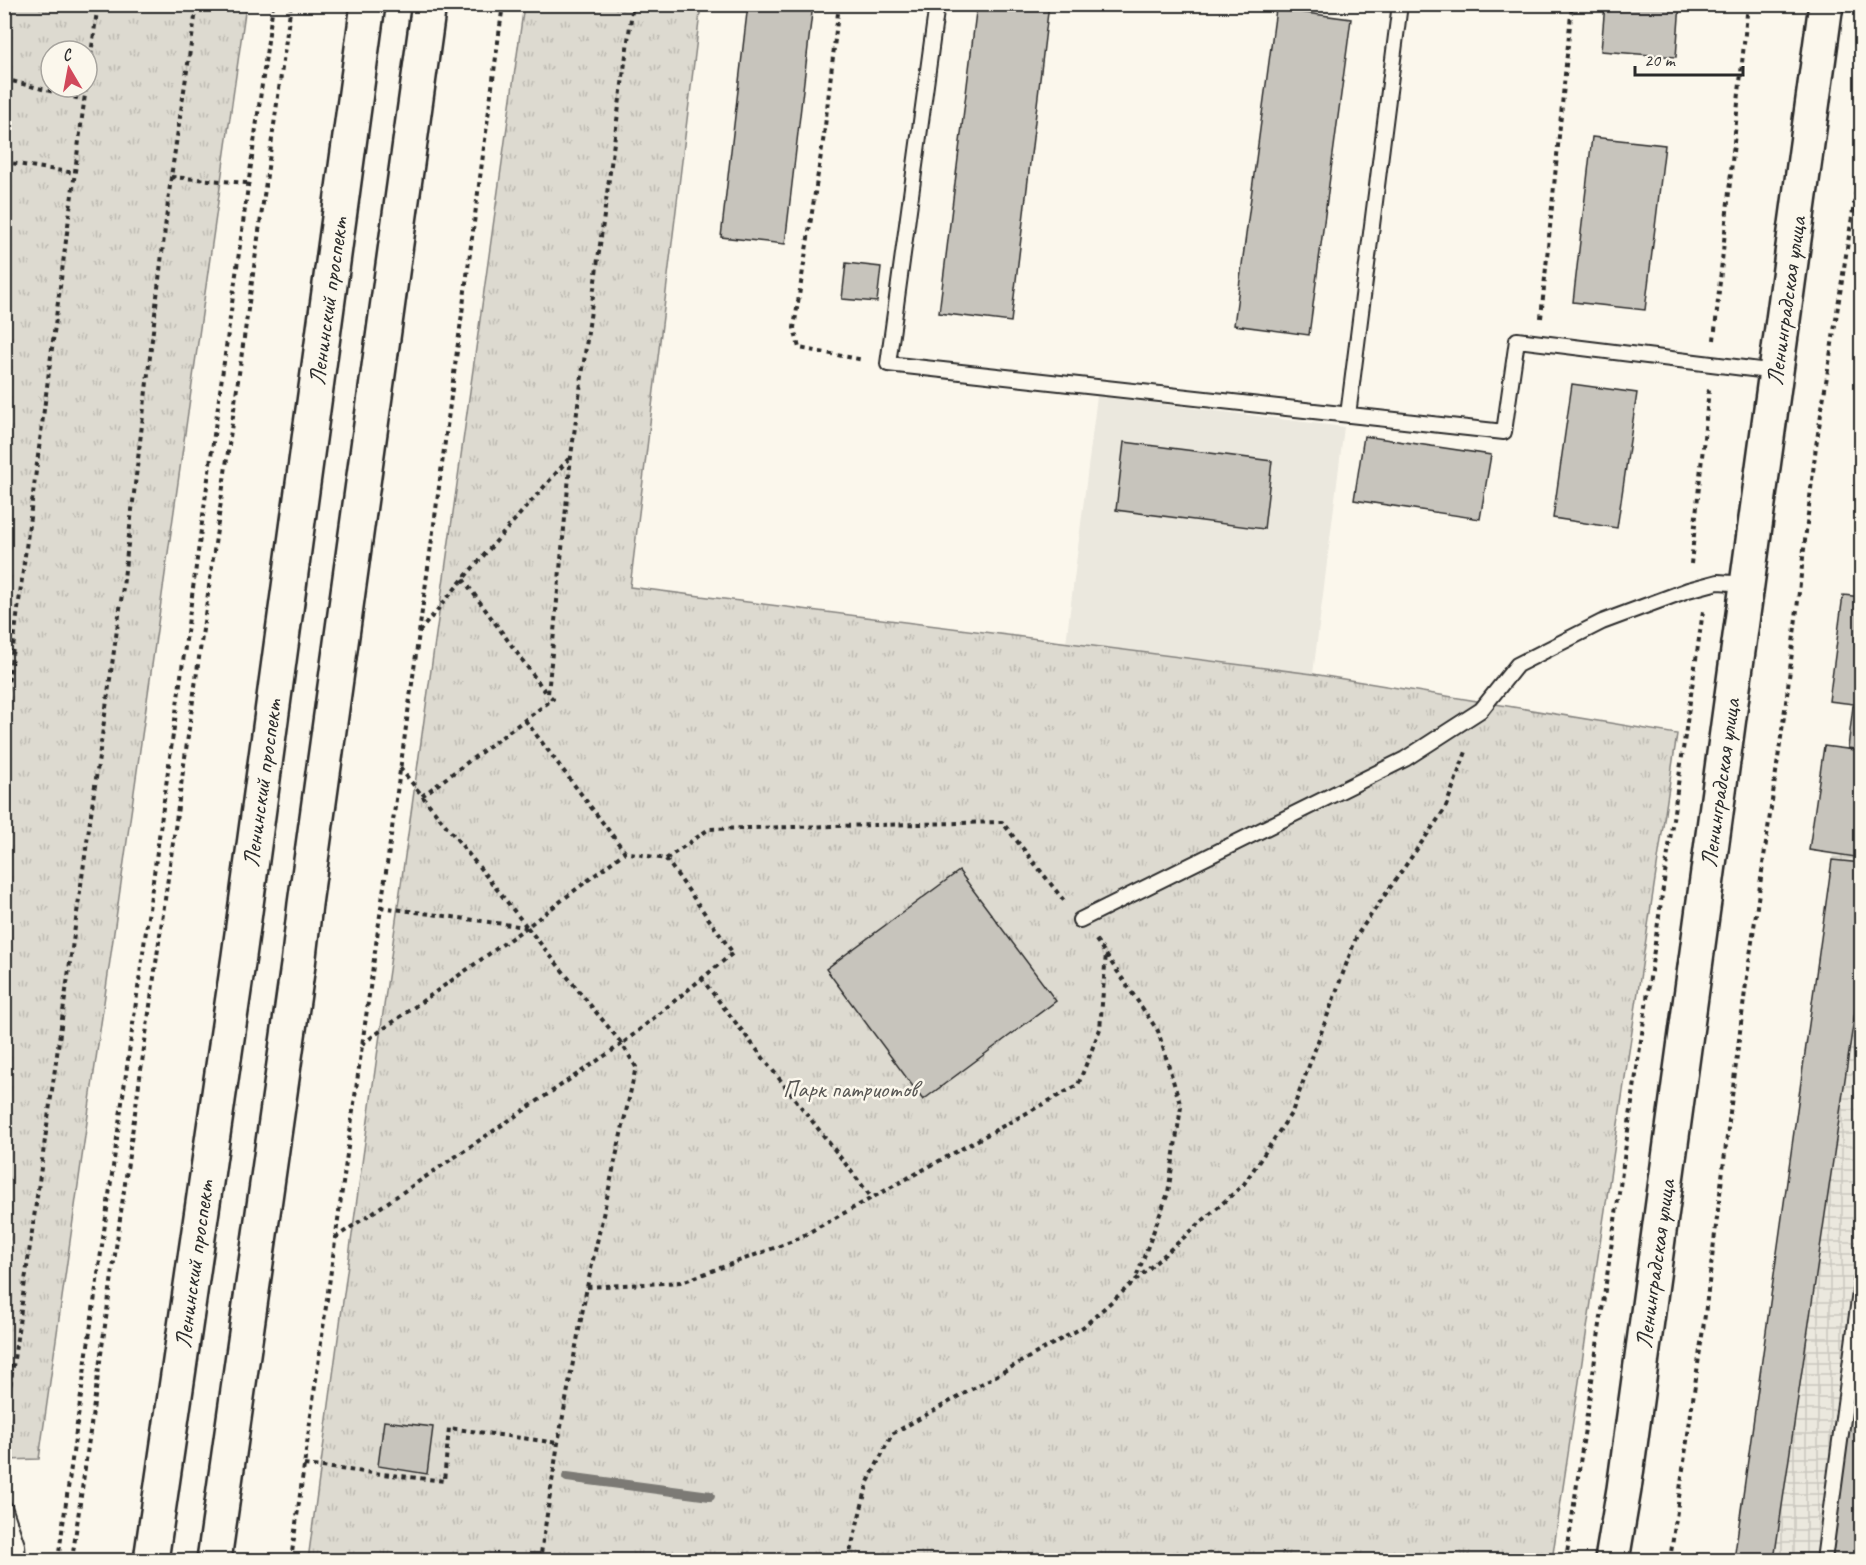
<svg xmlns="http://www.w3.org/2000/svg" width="1866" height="1565" viewBox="0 0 1866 1565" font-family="Caveat,sans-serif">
<defs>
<pattern id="industrial-grid" width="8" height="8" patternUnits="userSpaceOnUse" patternTransform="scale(1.5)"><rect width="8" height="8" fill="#ebe8de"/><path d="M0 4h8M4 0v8" fill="none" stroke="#cac7bf"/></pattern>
<pattern id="park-tufts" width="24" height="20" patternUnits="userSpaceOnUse" patternTransform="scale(1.5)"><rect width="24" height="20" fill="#dddad0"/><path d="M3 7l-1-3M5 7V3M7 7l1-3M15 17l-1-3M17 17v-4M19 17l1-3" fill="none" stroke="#bebbb3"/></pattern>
</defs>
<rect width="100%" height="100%" fill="#fbf7ec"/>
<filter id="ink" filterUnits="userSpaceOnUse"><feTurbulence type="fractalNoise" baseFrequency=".0167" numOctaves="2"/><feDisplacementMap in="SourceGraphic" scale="12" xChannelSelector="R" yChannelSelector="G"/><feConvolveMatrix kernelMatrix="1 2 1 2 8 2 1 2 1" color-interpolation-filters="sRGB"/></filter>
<g filter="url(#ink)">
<path fill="#ebe8de" d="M 1097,396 L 1344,427 L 1313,674 L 1066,643 Z"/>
<path fill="url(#industrial-grid)" d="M 1861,647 L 1861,1560 L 1734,1560 L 1832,860 Z"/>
<path fill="url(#park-tufts)" stroke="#84827e" stroke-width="1.5" fill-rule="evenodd" d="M 4,5 L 246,5 L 39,1459 L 5,1460 ZM 51,51 L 87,51 L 87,87 L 51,87 Z
M 524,5 L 701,5 L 630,587 L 1313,674 L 1677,734 L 1552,1560 L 308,1560 L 351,1242 Z"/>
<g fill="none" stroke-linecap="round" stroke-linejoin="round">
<path stroke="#7b7a75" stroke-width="10" d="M 567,1477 L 710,1496"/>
</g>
<path fill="#c7c4bc" stroke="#2b2b2b" stroke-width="1.5" d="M 748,4 L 813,4 L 785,244 L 721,237 Z
M 977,4 L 1049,4 L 1011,322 L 939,313 Z
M 1605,4 L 1680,4 L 1676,57 L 1601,51 Z
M 1276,9 L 1351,19 L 1309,335 L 1234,325 Z
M 1592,137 L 1665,145 L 1645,310 L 1573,302 Z
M 846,263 L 881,267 L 877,302 L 842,299 Z
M 1572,384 L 1637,393 L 1617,528 L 1553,518 Z
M 1364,436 L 1491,455 L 1480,519 L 1354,500 Z
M 1124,442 L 1272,461 L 1264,529 L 1116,510 Z
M 1843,595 L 1862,597 L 1862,705 L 1829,701 Z
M 1853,706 L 1862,707 L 1862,750 L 1848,748 Z
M 1824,746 L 1862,751 L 1862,858 L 1809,850 Z
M 1832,860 L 1862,863 L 1862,964 L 1774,1560 L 1734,1560 Z
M 959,871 L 1056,1001 L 923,1100 L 826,969 Z
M 1862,1314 L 1862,1560 L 1829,1560 Z
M 384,1421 L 433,1427 L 427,1474 L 378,1466 Z"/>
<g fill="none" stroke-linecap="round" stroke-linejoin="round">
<defs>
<path id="service" d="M 937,4 L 888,364 L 1504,432 L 1517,340 L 1776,372
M 1348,415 L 1400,4
M 1080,920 L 1405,759 L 1481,710 L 1517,665 L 1602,622 L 1688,590 L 1718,582 L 1747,584
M 4,1507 L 17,1545 L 18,1560
M 1824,1560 L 1862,1277"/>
<path id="secondary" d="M 1612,1560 L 1624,1489 L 1826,4"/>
<path id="primary" d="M 151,1560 L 239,956 L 368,4
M 214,1560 L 298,965 L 305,904 L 429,4"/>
</defs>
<use href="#service" stroke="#2b2b2b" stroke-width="18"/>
<use href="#secondary" stroke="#2b2b2b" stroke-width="38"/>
<use href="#primary" stroke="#2b2b2b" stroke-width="38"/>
<path stroke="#2b2b2b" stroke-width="4" stroke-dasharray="4.5 4.5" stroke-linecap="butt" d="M 839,4 L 824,135 L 794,328 L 799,348 L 864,360
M 4,79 L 84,100
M 87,83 L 98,4
M 4,162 L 75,173
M 171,177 L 247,183
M 1541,318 L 1572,4
M 1714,340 L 1748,4
M 1691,564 L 1709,389
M 463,579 L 547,694
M 419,632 L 463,579 L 571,456
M 4,717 L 86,87
M 525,720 L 625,852 L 666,859 L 733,953 L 622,1044 L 527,927 L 625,852
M 400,768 L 527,927
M 422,796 L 553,699 L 548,694 L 571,456 L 633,4
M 666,859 L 709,829 L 1002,822 L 1065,902
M 380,907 L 525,927
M 1096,940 L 1158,1031 L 1181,1107 L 1168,1193 L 1136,1278
M 701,978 L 872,1198
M 362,1044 L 527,927
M 335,1238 L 622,1044 L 636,1067 L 587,1287 L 558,1443 L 540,1560
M 587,1287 L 682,1282 L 793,1241 L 1078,1085 L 1100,1029 L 1106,953
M 4,1430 L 123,587 L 171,177 L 197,4
M 304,1465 L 444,1481 L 449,1428 L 558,1443
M 58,1560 L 152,888 L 273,4
M 72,1560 L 291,4
M 291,1560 L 435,517 L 503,4
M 848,1560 L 868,1482 L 892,1434 L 1083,1327 L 1244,1184 L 1292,1112 L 1357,935 L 1445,809 L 1467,749
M 1566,1560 L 1703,611
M 1670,1560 L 1705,1315 L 1745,991 L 1787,695 L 1816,446 L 1862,153"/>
<use href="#service" stroke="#fbf7ec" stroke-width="14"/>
<use href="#secondary" stroke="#fbf7ec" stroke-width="33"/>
<use href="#primary" stroke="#fbf7ec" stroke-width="33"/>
</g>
</g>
<g text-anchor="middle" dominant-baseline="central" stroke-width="5" stroke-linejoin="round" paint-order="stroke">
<g font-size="24" fill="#2b2b2b" stroke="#fbf7ec">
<text transform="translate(328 301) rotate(-82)">Ленинский проспект</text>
<text transform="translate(1786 301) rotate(-82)">Ленинградская улица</text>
<text transform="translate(262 783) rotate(-82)">Ленинский проспект</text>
<text transform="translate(1720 783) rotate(-82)">Ленинградская улица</text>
<text transform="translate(194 1264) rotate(-82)">Ленинский проспект</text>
<text transform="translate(1655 1264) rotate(-82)">Ленинградская улица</text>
</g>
<g font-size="24" fill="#585754" stroke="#fbf7ec">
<text x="850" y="1089">Парк патриотов</text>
</g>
</g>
<rect width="1866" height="1565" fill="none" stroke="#fbf7ec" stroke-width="24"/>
<rect x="12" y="12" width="1842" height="1541" fill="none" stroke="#2b2b2b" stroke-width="2" filter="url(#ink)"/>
<g transform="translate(69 69) rotate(350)"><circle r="28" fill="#fbf7ec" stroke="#a8a59f" stroke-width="1.5"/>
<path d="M0-4.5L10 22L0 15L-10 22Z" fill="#d1495b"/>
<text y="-9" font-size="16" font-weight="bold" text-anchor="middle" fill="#2b2b2b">С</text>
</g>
<path d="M1635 66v9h108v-9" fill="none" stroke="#2b2b2b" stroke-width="3"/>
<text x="1644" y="66" font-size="18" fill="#2b2b2b" stroke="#fbf7ec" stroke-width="4.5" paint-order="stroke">20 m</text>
</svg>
